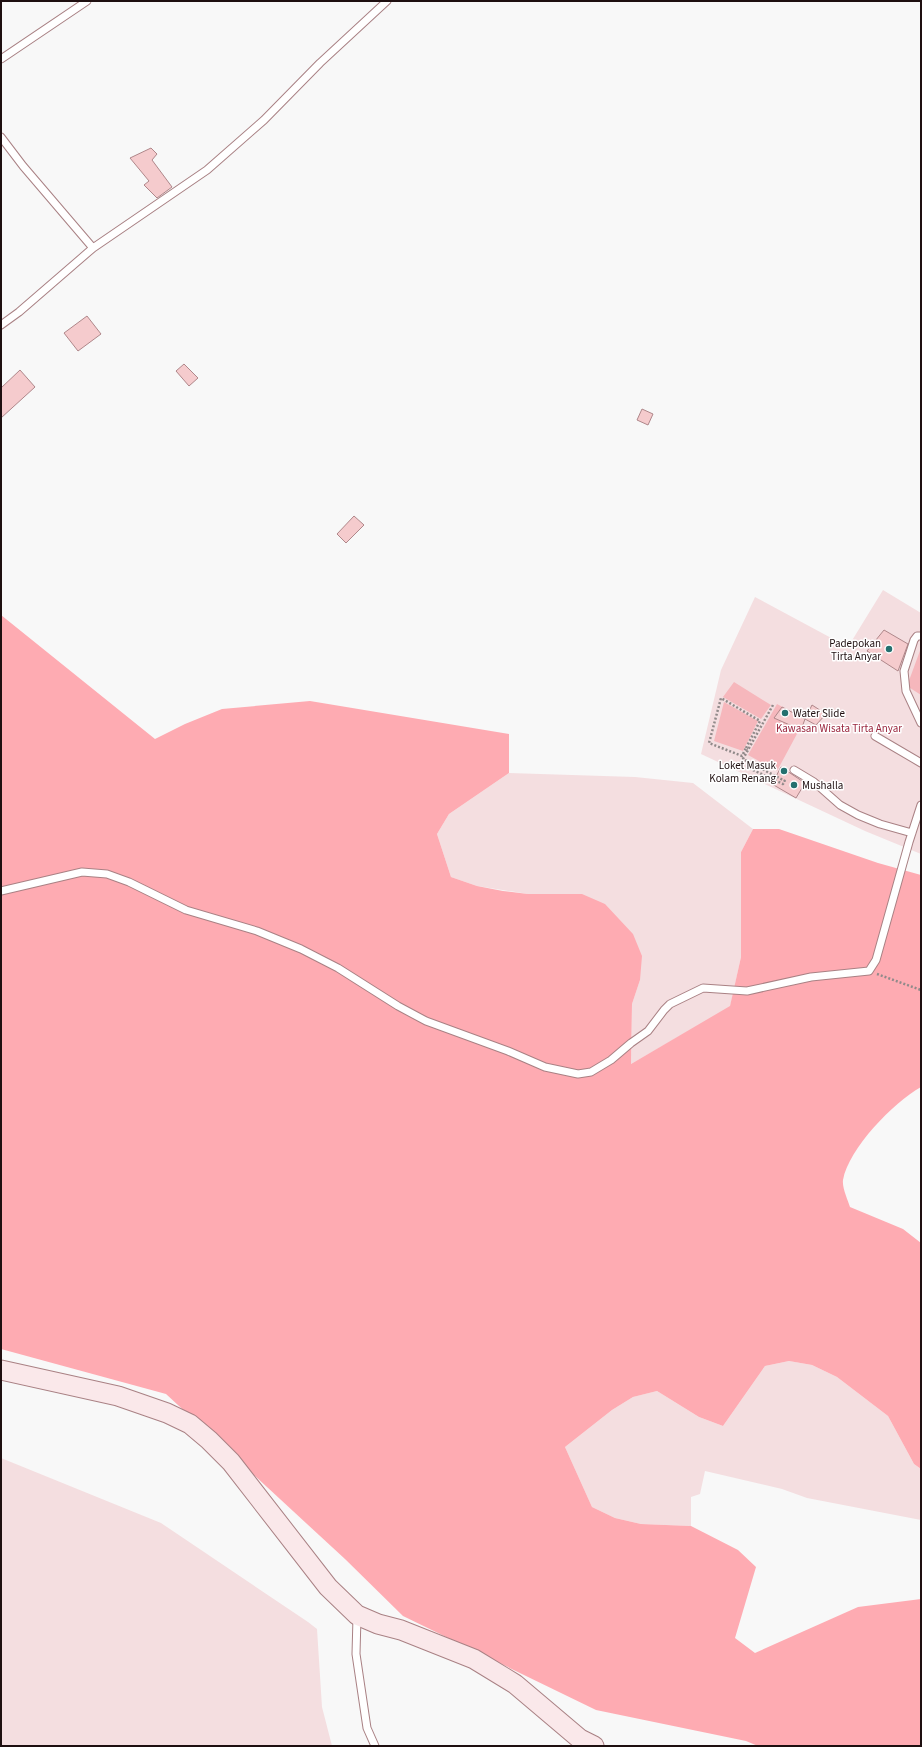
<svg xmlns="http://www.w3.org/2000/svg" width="922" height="1747" viewBox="0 0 922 1747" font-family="'Source Sans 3',sans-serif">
<rect width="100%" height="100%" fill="#f8f8f8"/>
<path fill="#f4dee0" d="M 883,590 L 921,613 L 921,854 L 865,831 L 701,754 L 721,670 L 755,597 L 848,647 Z
M 509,773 L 635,777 L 693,783 L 753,829 L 741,852 L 741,957 L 730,1007 L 631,1064 L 632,1004 L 640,980 L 528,894 L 477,886 L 451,877 L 437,834 L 449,814 Z
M 789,1361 L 812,1365 L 837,1377 L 888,1416 L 914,1464 L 921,1469 L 921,1520 L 807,1498 L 782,1489 L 705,1471 L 700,1494 L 691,1497 L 691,1526 L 641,1524 L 615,1518 L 592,1507 L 565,1447 L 612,1410 L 633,1397 L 657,1391 L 699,1417 L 723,1426 L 765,1366 Z
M 1,1458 L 161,1523 L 308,1622 L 317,1629 L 322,1707 L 332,1746 L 1,1746 Z"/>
<path fill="#feabb2" d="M 1,615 L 155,739 L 185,724 L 222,709 L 310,701 L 509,734 L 509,773 L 449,814 L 437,834 L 451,877 L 477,886 L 503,891 L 528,894 L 582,894 L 605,904 L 633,934 L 642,956 L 640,980 L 632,1004 L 631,1064 L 730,1006 L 741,957 L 741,852 L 753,829 L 779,829 L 878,863 L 921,875 L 921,1087 C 893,1103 849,1148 843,1180 C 842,1188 848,1200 850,1207 L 903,1229 L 921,1243 L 921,1469 L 914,1464 L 888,1416 L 837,1377 L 812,1365 L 789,1361 L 765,1366 L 723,1426 L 699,1417 L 657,1391 L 633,1397 L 612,1410 L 565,1447 L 592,1507 L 615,1518 L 641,1524 L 691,1526 L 738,1550 L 756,1567 L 735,1638 L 755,1653 L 858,1607 L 921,1599 L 921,1746 L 758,1746 L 746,1741 L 596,1710 L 403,1616 L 345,1559 L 166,1394 L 1,1349 Z"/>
<path fill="#f6b7bc" d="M 921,648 L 921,695 L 907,686 Z
M 734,682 L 771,705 L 761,719 L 723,697 Z
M 724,702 L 758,721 L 743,751 L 714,741 Z
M 777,704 L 805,719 L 777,771 L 748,755 Z"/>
<path fill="#f5cbcd" stroke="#af878a" d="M 151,148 L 157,154 L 152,160 L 172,187 L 157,198 L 144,185 L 149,181 L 130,158 Z
M 87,316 L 101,334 L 78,351 L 64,333 Z
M 184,364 L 198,378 L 189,386 L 176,371 Z
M 20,370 L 35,387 L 1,418 L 1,388 Z
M 642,409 L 653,414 L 648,425 L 637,420 Z
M 354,516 L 364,525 L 346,543 L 337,534 Z
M 884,630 L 908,644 L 898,671 L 867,651 Z
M 812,705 L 826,714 L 816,725 L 805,719 Z
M 782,707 L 805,719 L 801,730 L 774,718 Z
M 781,767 L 805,783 L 796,798 L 772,784 Z"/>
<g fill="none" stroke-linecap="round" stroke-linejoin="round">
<defs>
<path id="lane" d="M 1,59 L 87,1
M 1,137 L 23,166 L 93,248
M 1,325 L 19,312 L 93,248 L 207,170 L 264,120 L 320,63 L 387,1
M 921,636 L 917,636 L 914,640 L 904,671 L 906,691 L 921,723
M 875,736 L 921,763
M 794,770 L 814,782 L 840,805 L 858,815 L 880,824 L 912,833
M 1,891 L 82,872 L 107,874 L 129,882 L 186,910 L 257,931 L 301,949 L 338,968 L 398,1006 L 426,1021 L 508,1051 L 545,1067 L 578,1074 L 591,1072 L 611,1060 L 631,1043 L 648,1031 L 664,1010 L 670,1004 L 703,988 L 747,991 L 811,977 L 869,971 L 876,960 L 909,842 L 921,805
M 357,1617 L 356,1654 L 367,1728 L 375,1746"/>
<path id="secondary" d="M 1,1370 L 118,1396 L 167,1413 L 190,1424 L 209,1440 L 231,1462 L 328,1587 L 357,1615 L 378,1624 L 401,1630 L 474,1659 L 515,1684 L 580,1739 L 594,1746"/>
</defs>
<use href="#lane" stroke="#a98184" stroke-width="9"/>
<use href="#secondary" stroke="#a98184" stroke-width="21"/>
<path stroke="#918a8a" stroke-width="2.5" stroke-dasharray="2 2" stroke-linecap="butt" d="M 773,705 L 743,759 L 785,781
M 746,748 L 760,721 L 721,698 L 709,743 L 742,756 L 746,748 L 748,749
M 753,770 L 783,784 L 785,780
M 877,974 L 921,990"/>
<use href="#lane" stroke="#fff" stroke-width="7"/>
<use href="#secondary" stroke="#fae8ea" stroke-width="19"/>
</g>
<g fill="#25706f" stroke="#fff" stroke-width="1.5">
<circle cx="889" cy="649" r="4"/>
<circle cx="785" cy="713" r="4"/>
<circle cx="784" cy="771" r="4"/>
<circle cx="794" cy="785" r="4"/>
</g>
<g text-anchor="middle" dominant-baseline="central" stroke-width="3" stroke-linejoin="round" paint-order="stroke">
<g font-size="11" fill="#1e0f10" stroke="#fff" text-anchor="end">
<text x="881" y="643">Padepokan<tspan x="881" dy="13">Tirta Anyar</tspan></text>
<text x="793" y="713" text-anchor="start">Water Slide</text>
<text x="776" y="765">Loket Masuk<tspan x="776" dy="13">Kolam Renang</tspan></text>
<text x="802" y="785" text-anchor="start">Mushalla</text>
</g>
<g font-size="11" fill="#9a253d" stroke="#fff">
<text x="839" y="728">Kawasan Wisata Tirta Anyar</text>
</g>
</g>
<rect width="922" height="1747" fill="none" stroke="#1e0f10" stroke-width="4"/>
</svg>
